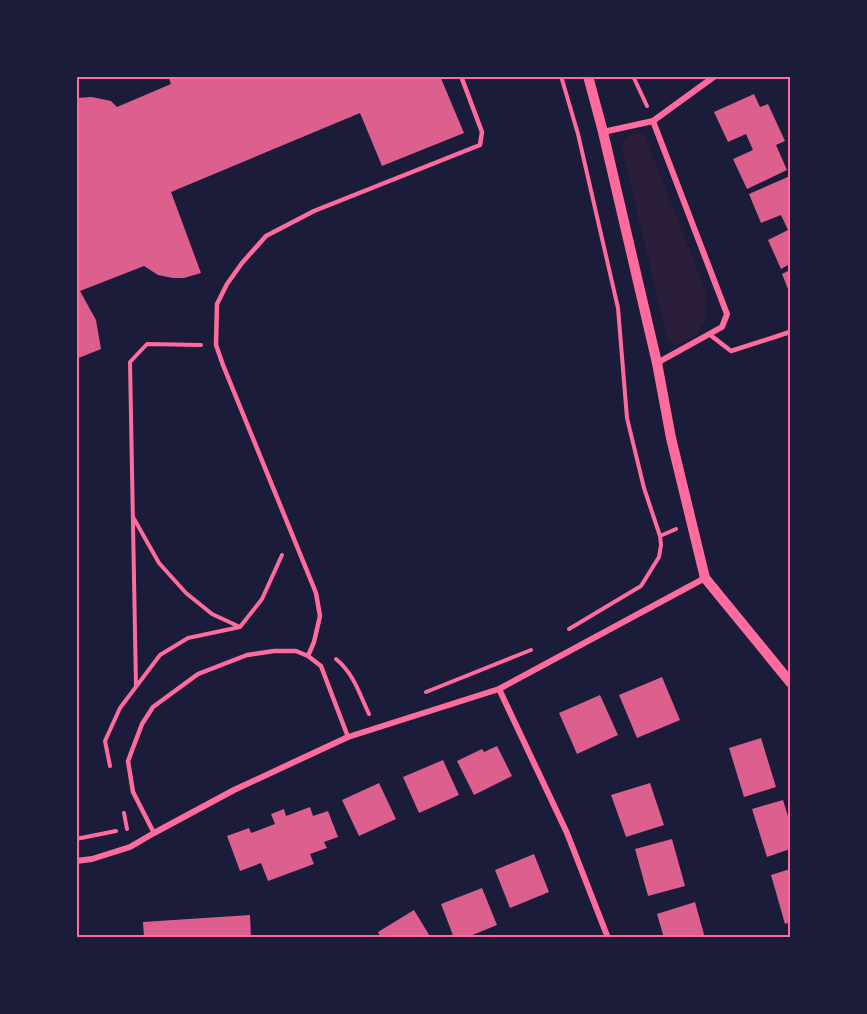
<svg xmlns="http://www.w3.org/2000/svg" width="867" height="1014" viewBox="0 0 867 1014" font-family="'Times New Roman',serif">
<rect width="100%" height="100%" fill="#1b1b3a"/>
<path fill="#2a1e3b" d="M 635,133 L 644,134 L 706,292 L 705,320 L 695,336 L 677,345 L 668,340 L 622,150 L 624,141 L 631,134 Z"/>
<path fill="#dd5f8e" d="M 168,76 L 440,76 L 464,133 L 382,166 L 360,113 L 171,192 L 201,273 L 184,278 L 173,278 L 158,275 L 144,266 L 80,291 L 96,320 L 101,349 L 76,359 L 76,98 L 92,97 L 111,101 L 117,107 L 171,84 Z
M 754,94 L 760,107 L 768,104 L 785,141 L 776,145 L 787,170 L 747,189 L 733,159 L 753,150 L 746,134 L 728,142 L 714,112 Z
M 790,176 L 790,264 L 781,269 L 768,240 L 788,230 L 781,215 L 761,223 L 749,194 Z
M 790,270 L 790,294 L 782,274 Z
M 662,677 L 680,720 L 637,738 L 619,695 Z
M 600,695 L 618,735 L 577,754 L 559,713 Z
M 761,738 L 776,787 L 744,797 L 729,748 Z
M 497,746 L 512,776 L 474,795 L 457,761 L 482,749 L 484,752 Z
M 443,760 L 459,795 L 419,813 L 403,777 Z
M 379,783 L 396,819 L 359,836 L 342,800 Z
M 650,783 L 664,825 L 626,837 L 611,795 Z
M 783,800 L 790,823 L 790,849 L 767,857 L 752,809 Z
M 310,807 L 313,816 L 328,811 L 338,837 L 324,842 L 327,848 L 310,854 L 314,864 L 268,881 L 261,863 L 240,871 L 227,836 L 249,828 L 251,833 L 275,824 L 271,814 L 284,809 L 286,816 Z
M 672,839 L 685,886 L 648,896 L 635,849 Z
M 534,854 L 549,892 L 510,908 L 495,870 Z
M 790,869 L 790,922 L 785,924 L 771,875 Z
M 482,888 L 497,925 L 465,938 L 454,938 L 441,904 Z
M 695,902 L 705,938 L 664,938 L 657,914 Z
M 414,910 L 431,938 L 381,938 L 378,932 Z
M 250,915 L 251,938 L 144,938 L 143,922 Z"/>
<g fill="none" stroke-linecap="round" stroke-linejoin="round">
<path stroke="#ff6b9d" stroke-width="4" d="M 561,76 L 578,134 L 618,308 L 627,418 L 644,488 L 660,536 L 661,545 L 659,557 L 641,586 L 569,629
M 633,76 L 647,106
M 133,517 L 159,563 L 186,593 L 212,614 L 240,627
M 660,536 L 676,529
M 336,659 C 354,674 359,693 369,714
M 136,686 L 130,362 L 147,344 L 201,345
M 426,692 L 531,650
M 110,766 L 105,741 L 120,708 L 160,655 L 188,638 L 240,627 L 262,599 L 282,555
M 124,813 L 127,829
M 76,839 L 116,831"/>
<path stroke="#ff6b9d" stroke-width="4.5" d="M 709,334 L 731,351 L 790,332
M 308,656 L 314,642 L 320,616 L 316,593 L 223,365 L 216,345 L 217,304 L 227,284 L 242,263 L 266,236 L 314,211 L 480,145 L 482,132 L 461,76
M 154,833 L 133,792 L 128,761 L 142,724 L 153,707 L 198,674 L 247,655 L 274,651 L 296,651 L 308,656 L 321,666 L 348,737"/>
<path stroke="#ff6b9d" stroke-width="6" d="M 653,121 L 727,314 L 722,327 L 657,363
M 603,132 L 653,121 L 715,76
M 499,689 L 567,833 L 608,938
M 76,861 L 92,859 L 130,847 L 154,833 L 234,790 L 348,737 L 499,689 L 705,578"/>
<path stroke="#ff6b9d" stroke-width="10" d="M 588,76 L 603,132 L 657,363 L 671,438 L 705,578 L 790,682"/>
</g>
<rect width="867" height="1014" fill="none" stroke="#1b1b3a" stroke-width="156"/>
<rect x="78" y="78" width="711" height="858" fill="none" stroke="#ff6b9d" stroke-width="2"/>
</svg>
